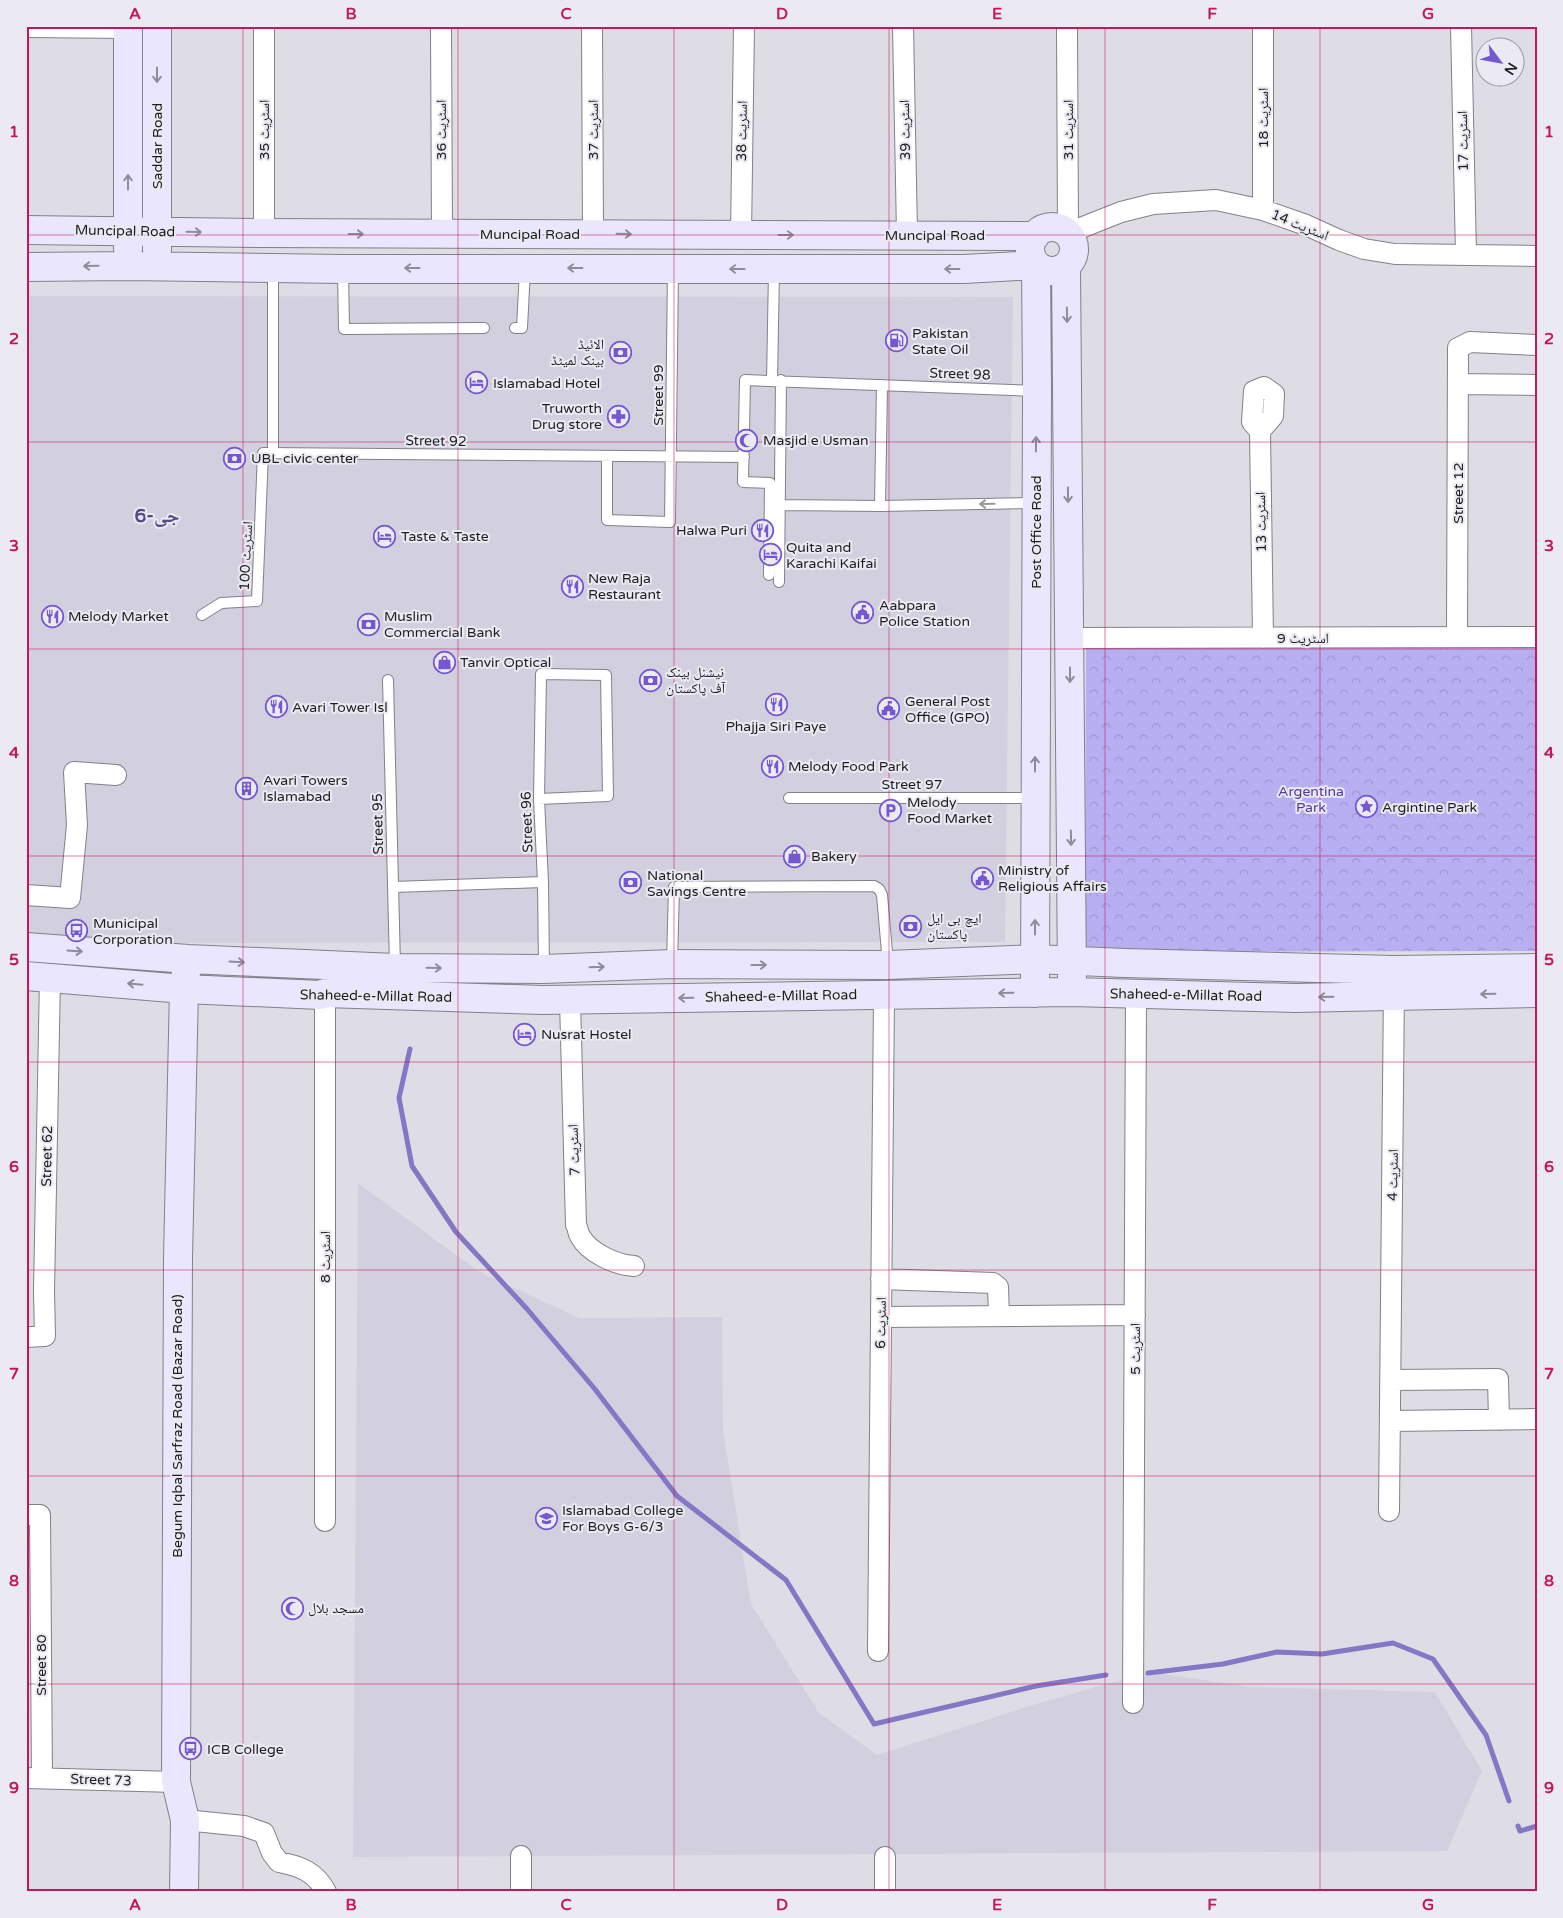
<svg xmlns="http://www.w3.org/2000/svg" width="1563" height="1918" viewBox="0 0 1563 1918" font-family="'Varela Round','Noto Naskh Arabic',sans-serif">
<defs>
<pattern id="forest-crowns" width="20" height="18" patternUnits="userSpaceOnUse" patternTransform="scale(1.25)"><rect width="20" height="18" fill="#b8aff2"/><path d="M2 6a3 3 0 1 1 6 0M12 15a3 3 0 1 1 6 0" fill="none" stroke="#9e96cf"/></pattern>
</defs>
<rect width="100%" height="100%" fill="#dedde5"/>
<path fill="#d2d0df" d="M 26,296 L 1013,297 L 1005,942 L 152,943 L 26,936 Z
M 358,1183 L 478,1271 L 579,1318 L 722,1317 L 723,1431 L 751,1604 L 819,1713 L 877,1755 L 1036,1704 L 1149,1672 L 1251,1687 L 1435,1692 L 1482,1771 L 1447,1851 L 353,1857 Z"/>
<path fill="url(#forest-crowns)" d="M 1537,646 L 1537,951 L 1085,952 L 1086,648 Z"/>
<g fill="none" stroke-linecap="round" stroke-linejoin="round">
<path stroke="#8477c5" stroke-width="5" d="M 410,1049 L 399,1098 L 412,1166 L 456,1232 L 527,1309 L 594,1388 L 677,1496 L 786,1580 L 874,1724 L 1036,1686 L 1106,1675
M 1148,1673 L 1223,1664 L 1277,1652 L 1322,1654 L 1393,1643 L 1433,1659 L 1486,1735 L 1509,1801
M 1518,1826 L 1520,1831 L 1537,1826"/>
<defs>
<path id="lane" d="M 343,271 L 344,329 L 484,328
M 515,328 L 522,328 L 525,269
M 772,381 L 774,270
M 273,452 L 273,268
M 607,457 L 607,520 L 670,522 L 673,269
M 781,505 L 880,506 L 1035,503
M 880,506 L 882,385
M 769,575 L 770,483 L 743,482 L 745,380 L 1036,391
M 779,582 L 781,380
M 202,615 L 221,603 L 257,601 L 263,453 L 744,457
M 388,680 L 395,966
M 789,798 L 1034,798
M 539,799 L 608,796 L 606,675 L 541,674 L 539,799 L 543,882 L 544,969
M 393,887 L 543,882
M 672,963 L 674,887 L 874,886 L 879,889 L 882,895 L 888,964"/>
<path id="street" d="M 441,26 L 442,234
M 592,26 L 593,233
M 903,26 L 907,234
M 1067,26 L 1068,233 L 1121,212 L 1153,204 L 1216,200 L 1263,210 L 1306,225 L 1339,240 L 1364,249 L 1395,254 L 1537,256
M 1263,26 L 1263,210
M 1461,26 L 1466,255
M 26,27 L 128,28
M 264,233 L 264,26
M 741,235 L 744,26
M 1458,384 L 1537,385
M 1260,431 L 1273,416 L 1274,394 L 1264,387 L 1254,391 L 1252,422 L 1260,431 L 1263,638
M 1457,637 L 1458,348 L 1470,342 L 1537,345
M 1069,638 L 1537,637
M 26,895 L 70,898 L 77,825 L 74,772 L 116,775
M 325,993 L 325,1521
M 570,1000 L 576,1225 C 578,1228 578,1233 580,1236 C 589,1253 616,1265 634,1266
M 881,1279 L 993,1283 L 998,1287 L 999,1316
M 881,1317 L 1135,1315
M 26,1337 L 45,1336 L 44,1291 L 50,977
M 1391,1380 L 1498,1379 L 1499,1420
M 1390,1421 L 1537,1419
M 1389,1511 L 1394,984
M 26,1515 L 40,1515 L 42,1778
M 878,1651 L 884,995
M 1133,1703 L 1136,995
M 26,1778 L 176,1782
M 185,1820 L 244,1826 L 264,1833 L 272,1853 L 279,1862 C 300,1866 316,1872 326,1892
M 885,1857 L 885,1892
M 521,1892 L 521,1856"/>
<path id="secondary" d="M 157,26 L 157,250
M1030 249a22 22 0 1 1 44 0a22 22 0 1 1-44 0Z
M 26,230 L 264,233 L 1035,236
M 128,249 L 128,26
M 26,267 L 128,266 L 342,269 L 964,269 L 1036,265 L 1037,391 L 1035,993
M 1066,267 L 1072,978
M 26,947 L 188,959 L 395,968 L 544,969 L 672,964 L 888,965 L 1035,959 L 1124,963 L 1393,970 L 1537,968
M 26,976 L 184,989 L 320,995 L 325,993 L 543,1000 L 1072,992 L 1295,998 L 1537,993
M 184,1892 L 185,1820 L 176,1782 L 178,1258 L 184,989 L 186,972"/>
</defs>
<use href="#lane" stroke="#818188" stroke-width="12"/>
<use href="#street" stroke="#818188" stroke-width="22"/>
<use href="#secondary" stroke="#818188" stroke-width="30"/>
<use href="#lane" stroke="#fff" stroke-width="10"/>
<use href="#street" stroke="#fff" stroke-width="20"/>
<use href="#secondary" stroke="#e9e6fd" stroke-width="28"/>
</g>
<defs><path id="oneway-shaft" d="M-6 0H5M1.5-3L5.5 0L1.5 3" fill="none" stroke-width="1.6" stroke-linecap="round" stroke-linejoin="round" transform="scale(1.25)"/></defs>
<g stroke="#8e8c9a">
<use href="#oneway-shaft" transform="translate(157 75) rotate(90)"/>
<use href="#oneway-shaft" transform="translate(128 182) rotate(-90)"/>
<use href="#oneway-shaft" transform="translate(194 232) rotate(1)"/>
<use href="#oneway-shaft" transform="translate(356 234)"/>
<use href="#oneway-shaft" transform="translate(624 234) rotate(1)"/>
<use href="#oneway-shaft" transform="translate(786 235)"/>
<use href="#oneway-shaft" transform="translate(91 266) rotate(179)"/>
<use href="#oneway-shaft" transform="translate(412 268) rotate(180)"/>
<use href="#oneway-shaft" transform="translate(575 268) rotate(180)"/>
<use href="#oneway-shaft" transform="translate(737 269) rotate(-180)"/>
<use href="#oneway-shaft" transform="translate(952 269) rotate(180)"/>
<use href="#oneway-shaft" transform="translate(1067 315) rotate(89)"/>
<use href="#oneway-shaft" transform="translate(1036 444) rotate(-89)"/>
<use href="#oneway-shaft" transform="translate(1068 495) rotate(89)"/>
<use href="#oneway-shaft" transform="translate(1070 675) rotate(90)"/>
<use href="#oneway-shaft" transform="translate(1035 764) rotate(-90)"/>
<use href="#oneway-shaft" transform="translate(1071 838) rotate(89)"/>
<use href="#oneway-shaft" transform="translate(1035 927) rotate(-90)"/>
<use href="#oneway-shaft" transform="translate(75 951) rotate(4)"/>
<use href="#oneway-shaft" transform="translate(237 962) rotate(3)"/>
<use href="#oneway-shaft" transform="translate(759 965)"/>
<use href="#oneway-shaft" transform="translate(597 967) rotate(-2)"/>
<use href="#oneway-shaft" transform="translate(434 968) rotate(1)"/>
<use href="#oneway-shaft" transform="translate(135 984) rotate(-175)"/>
<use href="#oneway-shaft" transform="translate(1006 993) rotate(179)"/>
<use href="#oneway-shaft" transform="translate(1488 994) rotate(179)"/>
<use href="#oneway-shaft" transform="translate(1326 997) rotate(179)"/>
<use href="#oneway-shaft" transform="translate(686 998) rotate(179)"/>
</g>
<use stroke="#9a9a9b" href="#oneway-shaft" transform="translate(987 504) rotate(179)"/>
<path fill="none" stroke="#c2185b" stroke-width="1" stroke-opacity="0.55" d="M 243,26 L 243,1892M 458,26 L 458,1892M 674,26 L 674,1892M 889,26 L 889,1892M 1105,26 L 1105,1892M 1320,26 L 1320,1892M 26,235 L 1537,235M 26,442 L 1537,442M 26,649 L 1537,649M 26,856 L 1537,856M 26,1062 L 1537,1062M 26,1270 L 1537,1270M 26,1476 L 1537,1476M 26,1684 L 1537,1684"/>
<defs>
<symbol id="fuel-ring" viewBox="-11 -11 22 22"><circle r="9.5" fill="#ebeaf2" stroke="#7457d1" stroke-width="1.5"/><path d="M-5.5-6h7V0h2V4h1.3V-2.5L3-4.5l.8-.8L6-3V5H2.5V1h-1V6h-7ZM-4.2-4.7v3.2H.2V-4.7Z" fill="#7457d1"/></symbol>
<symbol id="bank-ring" viewBox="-11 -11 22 22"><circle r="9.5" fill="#ebeaf2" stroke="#7457d1" stroke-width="1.5"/><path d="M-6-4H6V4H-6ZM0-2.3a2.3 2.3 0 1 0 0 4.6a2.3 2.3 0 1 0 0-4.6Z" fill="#7457d1"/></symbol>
<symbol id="hotel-ring" viewBox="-11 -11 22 22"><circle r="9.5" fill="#ebeaf2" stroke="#7457d1" stroke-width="1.5"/><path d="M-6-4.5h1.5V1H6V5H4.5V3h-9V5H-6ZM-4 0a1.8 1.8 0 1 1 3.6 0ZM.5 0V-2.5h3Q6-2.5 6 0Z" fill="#7457d1"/></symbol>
<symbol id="pharmacy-ring" viewBox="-11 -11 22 22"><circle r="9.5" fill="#ebeaf2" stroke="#7457d1" stroke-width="1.5"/><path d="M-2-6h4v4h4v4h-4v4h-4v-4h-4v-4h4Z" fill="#7457d1"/></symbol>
<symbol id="mosque-ring" viewBox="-11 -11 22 22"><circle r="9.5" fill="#ebeaf2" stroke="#7457d1" stroke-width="1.5"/><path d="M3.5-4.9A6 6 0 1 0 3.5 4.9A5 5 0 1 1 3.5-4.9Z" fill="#7457d1"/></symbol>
<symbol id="restaurant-ring" viewBox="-11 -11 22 22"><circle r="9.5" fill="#ebeaf2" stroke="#7457d1" stroke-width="1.5"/><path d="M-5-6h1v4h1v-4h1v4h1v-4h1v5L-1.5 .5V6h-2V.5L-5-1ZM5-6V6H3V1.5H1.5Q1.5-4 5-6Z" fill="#7457d1"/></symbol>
<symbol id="civic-ring" viewBox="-11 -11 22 22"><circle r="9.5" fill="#ebeaf2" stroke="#7457d1" stroke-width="1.5"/><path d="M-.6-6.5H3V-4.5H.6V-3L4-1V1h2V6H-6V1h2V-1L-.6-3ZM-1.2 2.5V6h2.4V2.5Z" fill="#7457d1"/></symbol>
<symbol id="shop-ring" viewBox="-11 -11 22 22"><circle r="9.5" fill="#ebeaf2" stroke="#7457d1" stroke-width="1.5"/><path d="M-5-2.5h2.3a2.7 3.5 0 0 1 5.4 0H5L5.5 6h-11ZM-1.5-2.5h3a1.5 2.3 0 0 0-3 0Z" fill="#7457d1"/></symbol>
<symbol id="building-ring" viewBox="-11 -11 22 22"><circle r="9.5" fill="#ebeaf2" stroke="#7457d1" stroke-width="1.5"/><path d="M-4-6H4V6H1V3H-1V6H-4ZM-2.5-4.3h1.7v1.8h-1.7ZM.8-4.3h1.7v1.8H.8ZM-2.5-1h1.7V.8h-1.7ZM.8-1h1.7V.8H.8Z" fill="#7457d1"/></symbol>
<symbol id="sight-ring" viewBox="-11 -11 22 22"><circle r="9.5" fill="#ebeaf2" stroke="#7457d1" stroke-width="1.5"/><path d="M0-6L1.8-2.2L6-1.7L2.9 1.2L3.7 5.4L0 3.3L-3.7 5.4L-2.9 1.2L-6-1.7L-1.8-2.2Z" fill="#7457d1"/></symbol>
<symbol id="parking-ring" viewBox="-11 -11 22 22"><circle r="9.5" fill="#ebeaf2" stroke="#7457d1" stroke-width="1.5"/><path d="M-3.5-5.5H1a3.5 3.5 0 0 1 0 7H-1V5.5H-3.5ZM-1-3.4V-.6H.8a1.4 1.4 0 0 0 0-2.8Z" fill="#7457d1"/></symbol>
<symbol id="bus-ring" viewBox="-11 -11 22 22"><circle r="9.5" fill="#ebeaf2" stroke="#7457d1" stroke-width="1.5"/><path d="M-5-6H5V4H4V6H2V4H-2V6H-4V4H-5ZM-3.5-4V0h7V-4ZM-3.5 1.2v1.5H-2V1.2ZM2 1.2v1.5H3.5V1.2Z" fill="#7457d1"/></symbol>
<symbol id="university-ring" viewBox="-11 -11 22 22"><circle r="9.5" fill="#ebeaf2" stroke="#7457d1" stroke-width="1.5"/><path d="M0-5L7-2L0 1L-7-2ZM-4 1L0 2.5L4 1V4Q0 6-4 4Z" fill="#7457d1"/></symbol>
</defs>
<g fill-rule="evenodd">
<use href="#fuel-ring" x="884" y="328" width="25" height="25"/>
<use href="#bank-ring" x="608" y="340" width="25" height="25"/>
<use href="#hotel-ring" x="464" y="370" width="25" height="25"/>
<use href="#pharmacy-ring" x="606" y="404" width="25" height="25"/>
<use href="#mosque-ring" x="734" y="428" width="25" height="25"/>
<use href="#bank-ring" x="222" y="446" width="25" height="25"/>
<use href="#restaurant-ring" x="750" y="518" width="25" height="25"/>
<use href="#hotel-ring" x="372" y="524" width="25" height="25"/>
<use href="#hotel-ring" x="758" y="542" width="25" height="25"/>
<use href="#restaurant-ring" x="560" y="574" width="25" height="25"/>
<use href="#civic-ring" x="850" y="600" width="25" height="25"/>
<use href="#restaurant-ring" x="40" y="604" width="25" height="25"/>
<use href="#bank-ring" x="356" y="612" width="25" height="25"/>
<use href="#shop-ring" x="432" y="650" width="25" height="25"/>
<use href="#bank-ring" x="638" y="668" width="25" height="25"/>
<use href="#restaurant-ring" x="764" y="692" width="25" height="25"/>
<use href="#restaurant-ring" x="264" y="694" width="25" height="25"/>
<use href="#civic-ring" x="876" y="696" width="25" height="25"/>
<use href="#restaurant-ring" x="760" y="754" width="25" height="25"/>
<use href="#building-ring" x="234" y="776" width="25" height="25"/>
<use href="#sight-ring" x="1354" y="794" width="25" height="25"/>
<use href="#parking-ring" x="878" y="798" width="25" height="25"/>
<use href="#shop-ring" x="782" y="844" width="25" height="25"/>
<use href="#civic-ring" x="970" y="866" width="25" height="25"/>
<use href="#bank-ring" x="618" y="870" width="25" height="25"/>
<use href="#bank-ring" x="898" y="914" width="25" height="25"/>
<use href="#bus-ring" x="64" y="918" width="25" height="25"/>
<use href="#hotel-ring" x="512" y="1022" width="25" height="25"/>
<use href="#university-ring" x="534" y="1506" width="25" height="25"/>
<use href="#mosque-ring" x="280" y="1596" width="25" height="25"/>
<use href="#bus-ring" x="178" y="1736" width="25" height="25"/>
</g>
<g text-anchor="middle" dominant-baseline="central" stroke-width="4" stroke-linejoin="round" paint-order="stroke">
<g font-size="14" fill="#1e1e21" stroke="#ebeaf2">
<text transform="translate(1263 118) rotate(-90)">اسٹریٹ 18</text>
<text transform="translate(264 130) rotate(-90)">اسٹریٹ 35</text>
<text transform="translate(441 130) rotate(-90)">اسٹریٹ 36</text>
<text transform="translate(593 130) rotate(-90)">اسٹریٹ 37</text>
<text transform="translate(905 130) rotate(-91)">اسٹریٹ 39</text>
<text transform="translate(1068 130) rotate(-90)">اسٹریٹ 31</text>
<text transform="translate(742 131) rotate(-89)">اسٹریٹ 38</text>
<text transform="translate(1463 141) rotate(-91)">اسٹریٹ 17</text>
<text transform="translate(157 146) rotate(-90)">Saddar Road</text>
<text transform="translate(1300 225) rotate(22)">اسٹریٹ 14</text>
<text transform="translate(125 231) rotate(1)">Muncipal Road</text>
<text x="530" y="234">Muncipal Road</text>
<text x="935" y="235">Muncipal Road</text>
<text transform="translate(960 374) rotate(2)">Street 98</text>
<text transform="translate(658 395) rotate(-90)">Street 99</text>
<text transform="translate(436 441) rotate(1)">Street 92</text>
<text transform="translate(1458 493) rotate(-90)">Street 12</text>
<text transform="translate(1261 522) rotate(-91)">اسٹریٹ 13</text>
<text transform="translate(1036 532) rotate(-90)">Post Office Road</text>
<text transform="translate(246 556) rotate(-87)">اسٹریٹ 100</text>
<text x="1303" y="638">اسٹریٹ 9</text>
<text x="912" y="784">Street 97</text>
<text transform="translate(527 822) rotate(-92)">Street 96</text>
<text transform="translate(378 824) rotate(-91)">Street 95</text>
<text transform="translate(1186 995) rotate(1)">Shaheed-e-Millat Road</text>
<text transform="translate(376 996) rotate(1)">Shaheed-e-Millat Road</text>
<text transform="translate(781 996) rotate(-1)">Shaheed-e-Millat Road</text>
<text transform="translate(574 1150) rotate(-92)">اسٹریٹ 7</text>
<text transform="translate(47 1156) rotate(-89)">Street 62</text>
<text transform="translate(1393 1175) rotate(-89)">اسٹریٹ 4</text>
<text transform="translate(325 1257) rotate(-90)">اسٹریٹ 8</text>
<text transform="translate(881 1323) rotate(-89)">اسٹریٹ 6</text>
<text transform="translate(1135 1349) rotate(-90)">اسٹریٹ 5</text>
<text transform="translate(177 1426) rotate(-90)">Begum Iqbal Sarfraz Road (Bazar Road)</text>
<text transform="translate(41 1665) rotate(-90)">Street 80</text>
<text transform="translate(101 1780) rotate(2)">Street 73</text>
</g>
<g font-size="14" fill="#1e1e21" stroke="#ebeaf2" text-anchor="start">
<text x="912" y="333">Pakistan<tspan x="912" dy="16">State Oil</tspan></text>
<text x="604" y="344" text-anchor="end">الائیڈ<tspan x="604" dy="16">بینک لمیٹڈ</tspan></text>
<text x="493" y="383">Islamabad Hotel</text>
<text x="602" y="408" text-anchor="end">Truworth<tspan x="602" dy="16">Drug store</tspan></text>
<text x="763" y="440">Masjid e Usman</text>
<text x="251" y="458">UBL civic center</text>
<text x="747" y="530" text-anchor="end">Halwa Puri</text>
<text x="401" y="536">Taste &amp; Taste</text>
<text x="786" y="547">Quita and<tspan x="786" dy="16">Karachi Kaifai</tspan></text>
<text x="588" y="578">New Raja<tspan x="588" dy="16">Restaurant</tspan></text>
<text x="879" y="605">Aabpara<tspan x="879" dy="16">Police Station</tspan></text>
<text x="68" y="616">Melody Market</text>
<text x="384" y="616">Muslim<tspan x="384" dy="16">Commercial Bank</tspan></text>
<text x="460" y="662">Tanvir Optical</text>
<text x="666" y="672">نیشنل بینک<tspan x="666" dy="16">آف پاکستان</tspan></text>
<text x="905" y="701">General Post<tspan x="905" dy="16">Office (GPO)</tspan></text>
<text x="292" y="707">Avari Tower Isl</text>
<text x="776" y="726" text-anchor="middle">Phajja Siri Paye</text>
<text x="788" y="766">Melody Food Park</text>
<text x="263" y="780">Avari Towers<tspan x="263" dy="16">Islamabad</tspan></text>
<text x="907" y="802">Melody<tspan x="907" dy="16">Food Market</tspan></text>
<text x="1382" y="807">Argintine Park</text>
<text x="811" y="856">Bakery</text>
<text x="998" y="870">Ministry of<tspan x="998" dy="16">Religious Affairs</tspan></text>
<text x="647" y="875">National<tspan x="647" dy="16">Savings Centre</tspan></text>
<text x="927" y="918">ایچ بی ایل<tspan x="927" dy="16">پاکستان</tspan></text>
<text x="93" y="923">Municipal<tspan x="93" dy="16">Corporation</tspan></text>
<text x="541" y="1034">Nusrat Hostel</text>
<text x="562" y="1510">Islamabad College<tspan x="562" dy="16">For Boys G-6/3</tspan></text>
<text x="308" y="1608">مسجد بلال</text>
<text x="207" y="1749">ICB College</text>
</g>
<g font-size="14" fill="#513b98" stroke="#ebeaf2">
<text x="1311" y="791">Argentina<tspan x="1311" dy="16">Park</tspan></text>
</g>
<g font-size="19" font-weight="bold" fill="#554a88" stroke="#ebeaf2">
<text x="157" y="516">جی-6</text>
</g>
</g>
<rect width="1563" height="1918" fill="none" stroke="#ebeaf2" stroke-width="55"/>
<g transform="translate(1500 62) rotate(122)"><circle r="24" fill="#ebeaf2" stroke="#99989e"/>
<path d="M0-4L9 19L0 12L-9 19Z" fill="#7457d1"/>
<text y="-8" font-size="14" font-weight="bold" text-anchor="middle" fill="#1e1e21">N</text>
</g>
<rect x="28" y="28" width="1508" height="1862" fill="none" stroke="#c2185b" stroke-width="2"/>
<g font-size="16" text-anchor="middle" font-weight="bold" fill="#c2185b">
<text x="135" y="19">A</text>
<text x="351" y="19">B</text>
<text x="566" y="19">C</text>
<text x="782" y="19">D</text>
<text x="997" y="19">E</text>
<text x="1212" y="19">F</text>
<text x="1428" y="19">G</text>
<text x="14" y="137">1</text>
<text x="1549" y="137">1</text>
<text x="14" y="344">2</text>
<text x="1549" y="344">2</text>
<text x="14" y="551">3</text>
<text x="1549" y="551">3</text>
<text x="14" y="758">4</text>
<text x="1549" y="758">4</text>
<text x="14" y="965">5</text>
<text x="1549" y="965">5</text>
<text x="14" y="1172">6</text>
<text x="1549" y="1172">6</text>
<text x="14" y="1379">7</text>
<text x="1549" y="1379">7</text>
<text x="14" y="1586">8</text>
<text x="1549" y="1586">8</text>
<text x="14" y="1793">9</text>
<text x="1549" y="1793">9</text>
<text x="135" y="1910">A</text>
<text x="351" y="1910">B</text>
<text x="566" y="1910">C</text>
<text x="782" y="1910">D</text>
<text x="997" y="1910">E</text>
<text x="1212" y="1910">F</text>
<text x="1428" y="1910">G</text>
</g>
</svg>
